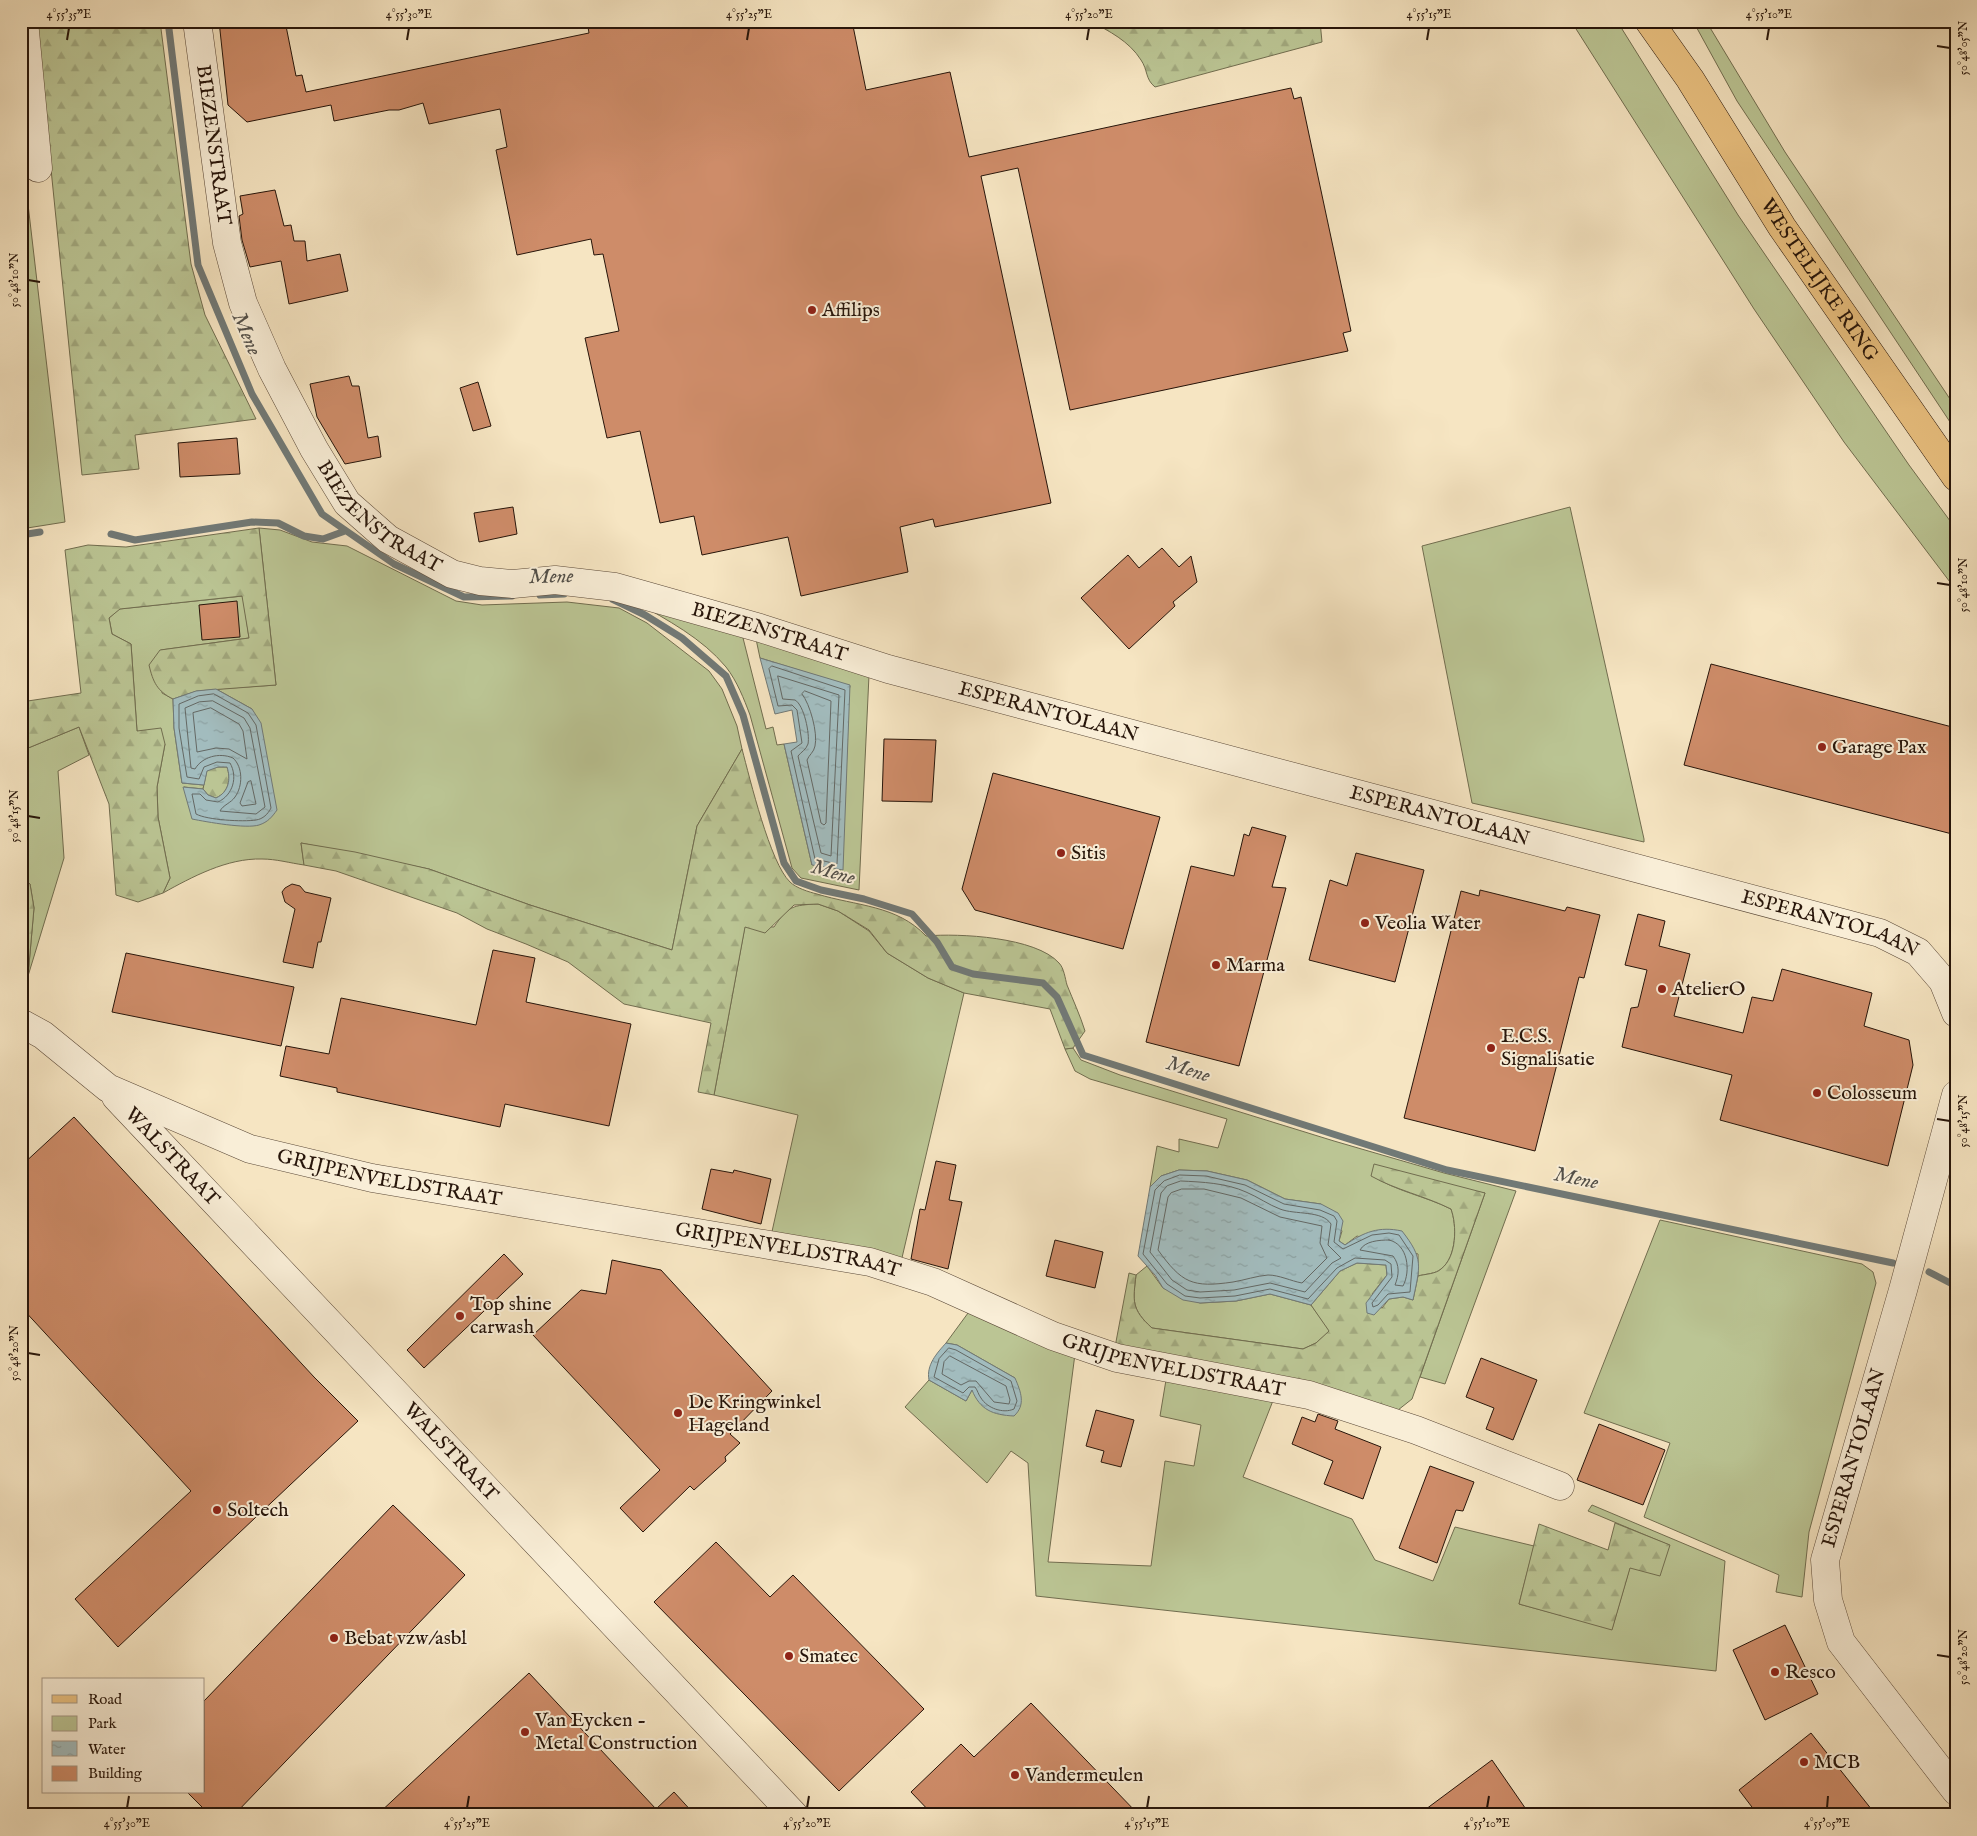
<svg xmlns="http://www.w3.org/2000/svg" width="1977" height="1836" viewBox="0 0 1977 1836" font-family="'IM FELL English',serif">
<defs>
<pattern id="forest-firs" width="22" height="20" patternUnits="userSpaceOnUse" patternTransform="scale(1.25)"><rect width="22" height="20" fill="#bbc594"/><path d="M5 1l3.5 6h-7zM16 11l3.5 6h-7z" fill="#a1a87e"/></pattern>
<pattern id="water-ripples" width="26" height="14" patternUnits="userSpaceOnUse" patternTransform="scale(1.25)"><rect width="26" height="14" fill="#a2bcbe"/><path d="M2 4q2-2 4 0t4 0M15 11q2-2 4 0t4 0" fill="none" stroke="#8ca1a2"/></pattern>
</defs>
<rect width="100%" height="100%" fill="#f6e5c2"/>
<filter id="stains"><feTurbulence type="fractalNoise" baseFrequency=".004" numOctaves="4"/><feColorMatrix values="0 0 0 0 .2 0 0 0 0 .09 0 0 0 0 .02 0 0 0 .5 -.17"/></filter>
<radialGradient id="worn" r=".72"><stop offset=".6" stop-color="#630" stop-opacity="0"/><stop offset="1" stop-color="#630" stop-opacity=".3"/></radialGradient>
<path fill="#bbc594" stroke="#716d4f" d="M 1571,21 L 1617,21 L 1738,215 L 1909,465 L 1956,529 L 1956,590 L 1844,442 L 1754,309 Z
M 1693,21 L 1706,21 L 1785,152 L 1956,408 L 1956,431 L 1737,101 Z
M 21,144 L 65,522 L 21,529 Z
M 1570,507 L 1644,839 L 1644,842 L 1472,803 L 1422,546 Z
M 259,528 L 280,530 L 312,542 L 347,546 L 456,601 L 482,605 L 567,602 L 619,608 L 647,623 L 709,671 L 722,689 L 737,726 L 742,749 L 697,826 L 672,950 L 530,905 L 429,869 L 301,843 L 304,865 C 290,863 276,859 262,859 C 227,858 192,877 163,893 L 170,878 L 158,817 L 157,787 L 165,744 L 137,731 L 131,644 L 112,634 L 109,618 L 119,609 L 243,596 L 249,638 L 161,650 L 162,693 L 173,699 L 174,728 L 182,783 L 204,785 L 203,789 L 184,787 L 258,825 L 252,709 L 216,689 L 276,685 Z
M 636,602 L 742,634 L 766,729 L 773,727 L 777,745 L 784,744 L 812,865 L 850,686 L 760,658 L 756,639 L 869,675 L 859,890 L 801,878 L 792,868 L 750,715 C 744,699 737,681 726,667 C 702,638 667,620 636,602 Z
M 79,727 L 89,755 L 58,771 L 64,858 L 28,976 L 34,908 L 30,884 L 21,875 L 21,751 Z
M 818,904 L 838,911 L 869,931 L 887,953 L 928,978 L 964,993 L 901,1262 L 771,1236 L 798,1115 L 714,1095 L 745,926 L 774,927 C 788,906 793,905 818,904 Z
M 1073,1048 L 1081,1060 L 1120,1075 L 1334,1141 L 1444,1173 L 1516,1191 L 1445,1384 L 1420,1377 L 1485,1193 L 1371,1175 C 1395,1191 1425,1196 1451,1209 C 1457,1225 1457,1257 1441,1269 C 1436,1274 1425,1274 1418,1276 L 1418,1254 L 1357,1236 L 1345,1245 L 1339,1241 L 1342,1231 L 1321,1204 L 1285,1199 L 1247,1180 L 1207,1171 L 1179,1170 L 1161,1176 L 1150,1187 L 1157,1146 L 1179,1152 L 1179,1139 L 1218,1148 L 1227,1119 L 1090,1079 L 1075,1071 L 1065,1049 Z
M 1660,1220 L 1862,1264 L 1873,1272 L 1876,1283 L 1809,1532 L 1802,1597 L 1776,1592 L 1779,1575 L 1644,1517 L 1670,1443 L 1584,1413 Z
M 1147,1266 L 1163,1288 L 1200,1303 L 1236,1301 L 1270,1294 L 1311,1305 L 1330,1331 L 1316,1343 L 1303,1349 L 1152,1328 C 1131,1309 1133,1301 1136,1275 Z
M 971,1309 L 1075,1354 L 1048,1562 L 1151,1566 L 1165,1461 L 1194,1466 L 1201,1425 L 1160,1416 L 1167,1374 L 1276,1393 L 1243,1477 L 1352,1519 L 1375,1560 L 1433,1581 L 1455,1527 L 1534,1546 L 1519,1604 L 1612,1629 L 1630,1567 L 1669,1545 L 1588,1511 L 1592,1505 L 1725,1561 L 1716,1671 L 1036,1596 L 1028,1463 L 1011,1451 L 987,1483 L 905,1407 L 929,1380 L 966,1401 L 972,1390 L 1015,1378 L 957,1345 L 946,1343 Z"/>
<path fill="url(#forest-firs)" stroke="#716d4f" d="M 36,21 L 160,21 L 191,264 L 205,315 L 256,419 L 135,435 L 139,469 L 82,475 Z
M 1090,21 L 1320,21 L 1322,42 L 1155,87 C 1145,79 1148,70 1141,60 C 1129,41 1109,31 1090,21 Z
M 259,528 L 276,685 L 197,691 L 173,699 C 157,691 153,682 149,665 L 160,650 L 249,638 L 242,596 L 120,609 L 109,618 L 112,634 L 131,644 L 137,731 L 161,728 L 165,744 L 157,787 L 158,817 L 170,878 L 163,893 L 138,902 L 116,895 L 109,804 L 79,727 L 21,751 L 21,702 L 81,693 L 65,550 L 88,545 L 126,547 Z
M 742,749 C 750,779 770,863 790,882 C 796,888 809,892 817,894 C 856,906 897,905 926,936 C 959,933 1036,937 1059,963 C 1064,968 1065,978 1067,985 C 1073,1000 1080,1015 1085,1031 L 1073,1048 L 1065,1049 L 1050,1009 L 964,993 L 928,978 L 887,953 L 869,930 L 838,911 L 818,904 L 794,905 L 765,933 L 745,927 L 714,1095 L 698,1092 L 711,1023 L 624,1004 L 568,962 L 526,944 L 487,929 L 457,913 L 336,871 L 304,865 L 301,843 L 355,852 L 429,869 L 530,905 L 672,950 L 697,826 Z
M 218,767 L 227,767 C 231,779 229,792 216,798 L 208,795 L 203,789 L 207,770 Z
M 21,875 L 30,884 L 34,908 L 28,976 L 21,993 Z
M 1374,1164 L 1485,1193 L 1412,1399 L 1393,1414 L 1115,1347 L 1129,1273 L 1136,1275 C 1133,1301 1131,1309 1152,1328 L 1303,1349 L 1316,1343 L 1329,1331 L 1311,1305 L 1340,1271 L 1357,1263 L 1386,1265 L 1387,1275 L 1372,1294 L 1382,1308 L 1389,1299 L 1403,1297 L 1413,1300 L 1418,1276 C 1425,1274 1436,1274 1441,1269 C 1457,1257 1457,1225 1451,1209 C 1425,1196 1396,1190 1371,1176 Z
M 1615,1523 L 1670,1545 L 1660,1576 L 1630,1568 L 1612,1630 L 1519,1604 L 1539,1524 L 1608,1550 Z"/>
<path fill="url(#water-ripples)" stroke="#717976" d="M 760,658 L 850,685 L 843,870 L 812,865 L 784,744 L 797,742 L 792,710 L 775,714 Z
M 216,689 L 252,709 L 261,723 L 277,810 C 272,817 268,822 259,825 C 246,829 207,822 192,819 L 183,787 L 203,789 L 208,795 L 216,798 C 229,792 231,779 227,767 L 218,767 L 207,771 L 204,785 L 182,783 L 174,728 L 173,699 L 196,691 Z
M 1179,1170 L 1207,1171 L 1247,1180 L 1285,1199 L 1321,1204 L 1338,1213 L 1343,1221 L 1339,1241 L 1345,1245 C 1364,1232 1379,1226 1402,1231 C 1424,1259 1420,1266 1413,1300 L 1403,1297 L 1389,1299 L 1374,1315 L 1367,1313 L 1366,1303 L 1387,1275 L 1386,1265 L 1357,1263 L 1340,1271 L 1311,1305 L 1270,1294 L 1236,1301 L 1200,1303 L 1183,1300 L 1163,1288 L 1155,1275 L 1138,1256 L 1150,1187 L 1161,1176 Z
M 946,1343 L 957,1345 L 1015,1378 C 1021,1392 1026,1405 1014,1416 C 993,1415 980,1410 972,1390 L 966,1401 L 929,1380 C 926,1365 937,1353 946,1343 Z"/>
<g fill="none" stroke-linecap="round" stroke-linejoin="round">
<path stroke="#646864" stroke-width="1" d="M 772,666 L 845,690 L 837,864 L 815,859 L 791,751 L 802,743 L 797,710 L 792,705 L 778,706 L 769,669 Z
M 778,676 L 839,695 L 831,856 L 821,853 L 798,756 C 801,752 806,750 808,744 C 810,734 804,705 795,700 L 783,699 Z
M 805,691 L 831,701 L 826,823 L 824,825 L 821,823 L 807,760 C 809,755 814,752 815,746 C 818,733 810,704 802,694 Z
M 214,694 L 248,713 L 256,725 L 271,808 C 268,814 263,819 256,820 C 243,822 207,820 196,814 L 192,794 L 200,794 L 206,800 L 218,802 C 233,795 238,777 230,763 L 217,762 L 204,767 L 199,779 L 187,777 L 179,728 L 179,704 L 198,696 Z
M 213,701 L 244,718 L 250,728 L 265,807 L 256,814 L 220,811 C 223,805 231,803 235,797 C 243,786 243,767 233,758 C 219,752 202,757 195,769 L 191,768 L 185,708 L 199,702 Z
M 211,708 L 239,724 L 243,731 L 247,759 L 229,749 L 216,748 L 197,752 L 193,713 Z
M 251,781 L 256,804 L 242,806 L 240,803 L 248,782 Z
M 1180,1175 L 1206,1176 L 1245,1185 L 1284,1204 L 1320,1210 L 1334,1216 L 1337,1221 L 1334,1242 L 1343,1249 L 1372,1235 L 1389,1233 L 1399,1235 L 1413,1256 L 1410,1292 L 1388,1294 L 1378,1305 L 1373,1307 L 1372,1303 L 1392,1277 L 1391,1264 L 1385,1260 L 1355,1258 L 1337,1268 L 1308,1299 L 1270,1289 L 1235,1296 L 1200,1298 L 1185,1296 L 1167,1284 L 1143,1254 L 1155,1190 L 1164,1181 Z
M 1181,1181 C 1202,1182 1226,1183 1246,1192 C 1258,1197 1269,1205 1280,1209 C 1295,1215 1322,1210 1331,1224 L 1328,1245 L 1341,1258 L 1332,1263 L 1305,1292 L 1270,1283 L 1234,1290 L 1200,1292 L 1187,1290 L 1172,1280 L 1150,1252 L 1161,1193 L 1167,1186 Z
M 1182,1189 L 1204,1189 L 1241,1198 L 1280,1217 L 1322,1226 L 1320,1243 L 1327,1258 L 1302,1283 C 1291,1281 1279,1275 1268,1275 C 1256,1276 1245,1280 1233,1282 C 1192,1288 1182,1283 1158,1250 L 1168,1197 L 1171,1193 Z
M 1389,1240 C 1408,1244 1411,1271 1403,1286 L 1395,1285 C 1399,1275 1400,1265 1393,1256 L 1360,1250 C 1365,1241 1379,1240 1389,1240 Z
M 949,1348 L 956,1350 L 1011,1381 L 1017,1401 L 1014,1409 C 1003,1414 987,1408 981,1398 C 978,1394 978,1391 975,1387 L 969,1387 L 963,1393 L 934,1377 L 939,1359 Z
M 950,1356 L 1006,1386 L 1010,1400 L 1009,1404 L 994,1402 L 976,1381 L 969,1381 L 961,1385 L 942,1374 L 944,1362 Z"/>
<path stroke="#717976" stroke-width="7" d="M 168,21 L 198,265 L 252,394 L 322,514 L 394,564 L 464,597 L 512,596
M 111,534 L 135,540 L 252,522 L 278,523 L 304,536 L 323,539 L 345,531
M 21,535 L 40,532
M 540,595 L 564,594
M 612,599 L 645,615 L 682,638 L 726,676 L 743,715 L 784,863 L 796,881 L 821,890 L 864,899 L 912,914 L 937,942 L 952,967 L 973,974 L 1043,983 L 1057,997 L 1083,1055 L 1447,1170 L 1893,1263
M 1929,1272 L 1956,1286"/>
</g>
<path fill="#ce8c69" stroke="#27150a" d="M 219,21 L 285,21 L 296,76 L 302,75 L 306,92 L 589,33 L 587,21 L 852,21 L 866,90 L 950,72 L 969,157 L 1291,88 L 1294,99 L 1301,97 L 1351,331 L 1343,333 L 1348,351 L 1070,410 L 1018,168 L 981,176 L 1051,503 L 935,527 L 933,519 L 900,527 L 908,572 L 801,596 L 788,537 L 702,555 L 694,516 L 660,523 L 640,431 L 607,438 L 585,338 L 619,331 L 603,254 L 594,255 L 591,239 L 517,255 L 496,150 L 507,147 L 500,109 L 429,124 L 423,103 L 399,110 L 389,110 L 334,121 L 331,105 L 247,122 L 228,105 Z
M 275,190 L 284,226 L 291,225 L 294,241 L 305,241 L 307,261 L 340,254 L 348,291 L 289,304 L 281,261 L 250,267 L 242,240 L 239,216 L 243,214 L 240,196 Z
M 349,376 L 352,386 L 359,386 L 368,438 L 378,436 L 381,457 L 345,464 L 317,417 L 310,384 Z
M 478,382 L 491,426 L 473,431 L 460,388 Z
M 237,438 L 240,474 L 180,477 L 178,443 Z
M 513,507 L 517,534 L 479,542 L 474,513 Z
M 1162,548 L 1179,567 L 1191,556 L 1197,582 L 1173,602 L 1175,606 L 1129,649 L 1081,598 L 1128,555 L 1139,568 Z
M 237,601 L 240,637 L 202,640 L 199,605 Z
M 1711,664 L 1956,728 L 1956,835 L 1684,765 Z
M 884,739 L 936,740 L 932,802 L 882,801 Z
M 993,773 L 1160,817 L 1123,949 L 975,910 L 962,889 Z
M 1252,827 L 1286,836 L 1272,887 L 1286,888 L 1239,1066 L 1146,1042 L 1191,866 L 1234,876 L 1244,834 L 1249,836 Z
M 1356,853 L 1424,870 L 1395,982 L 1309,960 L 1330,880 L 1347,886 Z
M 292,884 L 300,886 L 305,892 L 331,898 L 321,942 L 318,942 L 313,968 L 283,962 L 295,909 L 285,902 L 282,892 L 285,888 Z
M 1480,890 L 1565,911 L 1567,907 L 1600,915 L 1584,978 L 1579,977 L 1535,1151 L 1404,1118 L 1461,891 L 1479,896 Z
M 1638,914 L 1665,921 L 1659,946 L 1690,954 L 1674,1016 L 1743,1033 L 1752,997 L 1773,1001 L 1782,969 L 1872,993 L 1864,1026 L 1909,1040 L 1913,1065 L 1888,1166 L 1720,1120 L 1732,1075 L 1622,1047 L 1631,1008 L 1638,1007 L 1647,970 L 1625,965 Z
M 493,950 L 535,958 L 526,1002 L 631,1024 L 609,1126 L 505,1104 L 500,1127 L 337,1092 L 337,1088 L 280,1076 L 286,1046 L 329,1054 L 341,998 L 476,1025 Z
M 126,953 L 294,987 L 281,1046 L 112,1012 Z
M 74,1117 L 314,1377 L 358,1421 L 118,1647 L 75,1599 L 191,1491 L 21,1307 L 21,1166 Z
M 936,1161 L 956,1165 L 949,1200 L 962,1202 L 948,1269 L 911,1259 L 920,1209 L 925,1210 Z
M 711,1169 L 733,1173 L 734,1170 L 771,1179 L 761,1224 L 702,1209 Z
M 1055,1240 L 1103,1252 L 1095,1288 L 1046,1276 Z
M 504,1254 L 523,1274 L 424,1368 L 407,1350 Z
M 612,1260 L 661,1270 L 772,1391 L 730,1434 L 740,1443 L 725,1457 L 726,1461 L 694,1490 L 690,1486 L 643,1532 L 620,1508 L 660,1470 L 533,1335 L 581,1290 L 606,1294 Z
M 1481,1358 L 1537,1380 L 1513,1440 L 1486,1429 L 1494,1408 L 1466,1397 Z
M 1096,1410 L 1134,1420 L 1121,1467 L 1101,1462 L 1104,1451 L 1086,1446 Z
M 1318,1414 L 1338,1421 L 1335,1429 L 1381,1447 L 1363,1499 L 1324,1484 L 1333,1461 L 1292,1444 L 1302,1417 L 1315,1422 Z
M 1599,1424 L 1665,1450 L 1643,1505 L 1577,1480 Z
M 1430,1466 L 1474,1482 L 1463,1511 L 1456,1510 L 1437,1563 L 1399,1548 Z
M 393,1505 L 465,1575 L 234,1815 L 210,1815 L 187,1792 L 204,1792 L 204,1701 Z
M 716,1542 L 770,1597 L 793,1575 L 924,1709 L 839,1791 L 654,1602 Z
M 1785,1625 L 1818,1694 L 1765,1720 L 1733,1650 Z
M 529,1673 L 656,1809 L 674,1792 L 695,1815 L 377,1815 Z
M 1031,1703 L 1139,1815 L 933,1815 L 911,1792 L 961,1744 L 974,1757 Z
M 1811,1733 L 1876,1815 L 1758,1815 L 1739,1790 Z
M 1492,1760 L 1530,1815 L 1418,1815 Z"/>
<g fill="none" stroke-linecap="round" stroke-linejoin="round">
<defs>
<g id="street">
<path d="M 24,21 L 38,168"/>
<path id="s1" d="M 197,21 L 227,243 L 243,303 L 272,369 L 314,449 L 347,503 L 388,539 L 452,574 L 480,581 L 513,584 L 555,580 L 615,587 L 760,628 L 888,669 L 1880,933 L 1918,952 L 1943,981 L 1956,1013"/>
<path id="s2" d="M 21,1023 L 43,1035 L 108,1088 L 250,1149 L 372,1178 L 870,1262 L 933,1282 L 1053,1336 L 1117,1358 L 1309,1395 L 1416,1430 L 1560,1486"/>
<path d="M 1956,1095 L 1903,1290 L 1825,1560 L 1828,1600 L 1841,1642 L 1956,1791"/>
<path id="s3" d="M 116,1097 L 794,1815"/>
</g>
<g id="primary">
<path id="s4" d="M 1649,21 L 1690,79 L 1782,227 L 1956,477"/>
</g>
</defs>
<use href="#street" stroke="#5b4938" stroke-width="29"/>
<use href="#primary" stroke="#27150a" stroke-width="29"/>
<use href="#street" stroke="#f9eed7" stroke-width="28"/>
<use href="#primary" stroke="#ebc281" stroke-width="28"/>
</g>
<path fill="none" stroke="#27150a" stroke-width="2" d="M 67,40 L 69,28M 407,40 L 409,28M 747,40 L 749,28M 1087,40 L 1089,28M 1427,40 L 1429,28M 1767,40 L 1769,28M 1937,46 L 1950,48M 28,280 L 40,282M 1937,583 L 1950,585M 28,816 L 40,818M 1937,1119 L 1950,1121M 28,1353 L 40,1355M 1937,1655 L 1950,1657M 127,1808 L 129,1796M 467,1808 L 469,1796M 807,1808 L 809,1796M 1147,1808 L 1149,1796M 1487,1808 L 1489,1796M 1827,1808 L 1828,1796"/>
<g fill="#8f2418" stroke="#f9eed7" stroke-width="2">
<circle cx="812" cy="310" r="5"/>
<circle cx="1822" cy="747" r="5"/>
<circle cx="1061" cy="853" r="5"/>
<circle cx="1365" cy="923" r="5"/>
<circle cx="1216" cy="965" r="5"/>
<circle cx="1662" cy="989" r="5"/>
<circle cx="1491" cy="1048" r="5"/>
<circle cx="1817" cy="1093" r="5"/>
<circle cx="460" cy="1316" r="5"/>
<circle cx="678" cy="1413" r="5"/>
<circle cx="217" cy="1510" r="5"/>
<circle cx="334" cy="1638" r="5"/>
<circle cx="789" cy="1656" r="5"/>
<circle cx="1775" cy="1672" r="5"/>
<circle cx="525" cy="1732" r="5"/>
<circle cx="1804" cy="1762" r="5"/>
<circle cx="1015" cy="1775" r="5"/>
</g>
<g text-anchor="middle" dominant-baseline="central" stroke-width="4" stroke-linejoin="round" paint-order="stroke">
<g font-size="20" fill="#27150a" stroke="#f9eed7">
<text stroke="none"><textPath href="#s1" startOffset="125">BIEZENSTRAAT</textPath></text>
<text stroke="none"><textPath href="#s4" startOffset="310">WESTELIJKE RING</textPath></text>
<text stroke="none"><textPath href="#s1" startOffset="545">BIEZENSTRAAT</textPath></text>
<text stroke="none"><textPath href="#s1" startOffset="965">BIEZENSTRAAT</textPath></text>
<text stroke="none"><textPath href="#s1" startOffset="1255">ESPERANTOLAAN</textPath></text>
<text stroke="none"><textPath href="#s1" startOffset="1660">ESPERANTOLAAN</textPath></text>
<text stroke="none"><textPath href="#s1" startOffset="2065">ESPERANTOLAAN</textPath></text>
<text stroke="none"><textPath href="#s3" startOffset="82">WALSTRAAT</textPath></text>
<text stroke="none"><textPath href="#s2" startOffset="406">GRIJPENVELDSTRAAT</textPath></text>
<text stroke="none"><textPath href="#s2" startOffset="811">GRIJPENVELDSTRAAT</textPath></text>
<text stroke="none"><textPath href="#s2" startOffset="1216">GRIJPENVELDSTRAAT</textPath></text>
<text stroke="none"><textPath href="#s3" startOffset="488">WALSTRAAT</textPath></text>
<text transform="translate(1854 1458) rotate(-74)">ESPERANTOLAAN</text>
</g>
<g font-size="20" fill="#27150a" stroke="#f9eed7" text-anchor="start">
<text x="822" y="310">Affilips</text>
<text x="1832" y="747">Garage Pax</text>
<text x="1071" y="853">Sitis</text>
<text x="1375" y="923">Veolia Water</text>
<text x="1226" y="965">Marma</text>
<text x="1672" y="989">AtelierO</text>
<text x="1501" y="1036">E.C.S.<tspan x="1501" dy="23">Signalisatie</tspan></text>
<text x="1827" y="1093">Colosseum</text>
<text x="470" y="1304">Top shine<tspan x="470" dy="23">carwash</tspan></text>
<text x="688" y="1402">De Kringwinkel<tspan x="688" dy="23">Hageland</tspan></text>
<text x="227" y="1510">Soltech</text>
<text x="344" y="1638">Bebat vzw/asbl</text>
<text x="799" y="1656">Smatec</text>
<text x="1785" y="1672">Resco</text>
<text x="535" y="1720">Van Eycken -<tspan x="535" dy="23">Metal Construction</tspan></text>
<text x="1814" y="1762">MCB</text>
<text x="1025" y="1775">Vandermeulen</text>
</g>
<g font-size="21" font-style="italic" fill="#524f49" stroke="#f9eed7">
<text transform="translate(246 334) rotate(67)">Mene</text>
<text transform="translate(551 577) rotate(-1)">Mene</text>
<text transform="translate(833 873) rotate(16)">Mene</text>
<text transform="translate(1188 1070) rotate(18)">Mene</text>
<text transform="translate(1576 1179) rotate(12)">Mene</text>
</g>
</g>
<rect width="1977" height="1836" fill="none" stroke="#f6e5c2" stroke-width="55"/>
<rect x="42" y="1678" width="162" height="115" fill="#f9eed7" stroke="#a59785"/>
<rect x="52" y="1695" width="25" height="8" fill="#ebc281" stroke="#a59785"/>
<text x="88" y="1704" font-size="15" fill="#27150a">Road</text>
<rect x="52" y="1716" width="25" height="15" fill="#bbc594" stroke="#a59785"/>
<text x="88" y="1728" font-size="15" fill="#27150a">Park</text>
<rect x="52" y="1741" width="25" height="15" fill="url(#water-ripples)" stroke="#a59785"/>
<text x="88" y="1754" font-size="15" fill="#27150a">Water</text>
<rect x="52" y="1766" width="25" height="15" fill="#ce8c69" stroke="#a59785"/>
<text x="88" y="1778" font-size="15" fill="#27150a">Building</text>
<rect x="28" y="28" width="1922" height="1780" fill="none" stroke="#27150a" stroke-width="2"/>
<g font-size="12" text-anchor="middle" fill="#27150a">
<text x="69" y="18">4°55'35"E</text>
<text x="409" y="18">4°55'30"E</text>
<text x="749" y="18">4°55'25"E</text>
<text x="1089" y="18">4°55'20"E</text>
<text x="1429" y="18">4°55'15"E</text>
<text x="1769" y="18">4°55'10"E</text>
<text transform="translate(1963 48) rotate(-90)" y="4">50°48'05"N</text>
<text transform="translate(14 280) rotate(-90)" y="4">50°48'10"N</text>
<text transform="translate(1963 585) rotate(-90)" y="4">50°48'10"N</text>
<text transform="translate(14 816) rotate(-90)" y="4">50°48'15"N</text>
<text transform="translate(1963 1121) rotate(-90)" y="4">50°48'15"N</text>
<text transform="translate(14 1353) rotate(-90)" y="4">50°48'20"N</text>
<text transform="translate(1963 1657) rotate(-90)" y="4">50°48'20"N</text>
<text x="127" y="1827">4°55'30"E</text>
<text x="467" y="1827">4°55'25"E</text>
<text x="807" y="1827">4°55'20"E</text>
<text x="1147" y="1827">4°55'15"E</text>
<text x="1487" y="1827">4°55'10"E</text>
<text x="1827" y="1827">4°55'05"E</text>
</g>
<rect width="100%" height="100%" filter="url(#stains)"/>
<rect width="100%" height="100%" fill="url(#worn)"/>
</svg>
